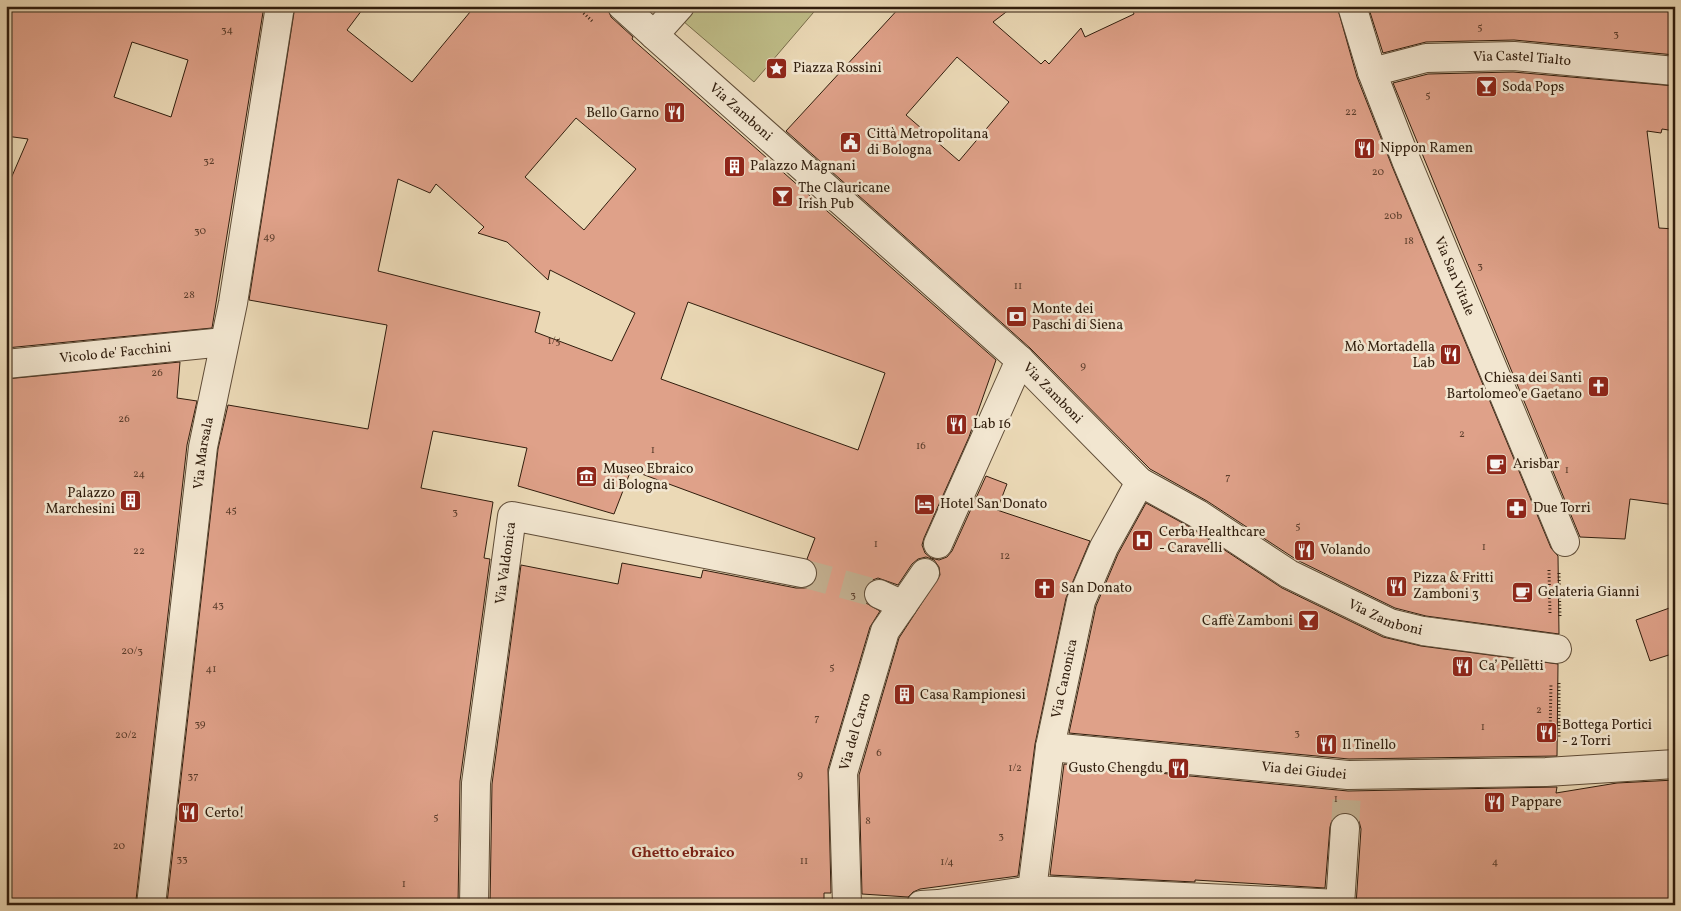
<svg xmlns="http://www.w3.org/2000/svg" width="1681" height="911" viewBox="0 0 1681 911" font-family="Vollkorn,serif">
<rect width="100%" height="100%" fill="#ebd9b6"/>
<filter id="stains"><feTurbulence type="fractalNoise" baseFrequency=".004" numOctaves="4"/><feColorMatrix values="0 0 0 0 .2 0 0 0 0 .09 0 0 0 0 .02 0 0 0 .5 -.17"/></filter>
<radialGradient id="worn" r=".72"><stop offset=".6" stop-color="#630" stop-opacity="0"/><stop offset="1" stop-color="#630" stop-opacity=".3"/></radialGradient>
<path fill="#bfbd88" stroke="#786d4a" d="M 695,6 L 819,6 L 754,82 L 683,21 Z"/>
<path fill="#dfa189" stroke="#301d0d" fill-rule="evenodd" d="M 6,6 L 264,6 L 212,328 L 6,348 L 6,190 L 28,139 L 6,136 ZM 132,42 L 188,60 L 171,117 L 114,97 Z
M 295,6 L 365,6 L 347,30 L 412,82 L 475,6 L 607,6 L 611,17 L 633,37 L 632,39 L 996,360 L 969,437 L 924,538 L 922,545 L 925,553 L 931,558 L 939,560 L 947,557 L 952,551 L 986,476 L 1007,484 L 997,510 L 1090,541 L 1066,598 L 1035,744 L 1018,876 L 920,889 L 913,892 L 908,897 L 862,894 L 859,775 L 899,638 L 940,575 L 939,567 L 934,560 L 926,557 L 918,559 L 912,564 L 898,585 L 878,578 L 870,581 L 865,588 L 864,596 L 866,603 L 880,611 L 870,627 L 828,769 L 831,893 L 824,893 L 824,905 L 490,905 L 492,784 L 521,565 L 618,584 L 622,563 L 701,578 L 703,570 L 796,588 L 807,588 L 813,584 L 817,576 L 817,568 L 807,559 L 815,538 L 631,470 L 614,514 L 518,486 L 527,448 L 433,431 L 421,488 L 493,502 L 484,558 L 490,559 L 460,781 L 458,905 L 167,903 L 218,449 L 228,405 L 368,429 L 387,325 L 249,300 ZM 576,118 L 636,169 L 584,230 L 525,177 ZM 398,179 L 430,193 L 436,184 L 484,227 L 478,233 L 507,242 L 548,280 L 550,270 L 635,313 L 612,361 L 535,332 L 540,312 L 378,271 ZM 688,302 L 885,373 L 858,450 L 661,379 Z
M 901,6 L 1014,6 L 993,22 L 1041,64 L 1045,60 L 1049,64 L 1081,28 L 1085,37 L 1134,14 L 1131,6 L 1337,6 L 1357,77 L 1392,166 L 1551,548 L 1558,556 L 1559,634 L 1426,616 L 1395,608 L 1297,560 L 1207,501 L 1150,469 L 1030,348 L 786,131 ZM 957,57 L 1009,102 L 959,161 L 906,115 Z
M 1368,6 L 1675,6 L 1675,55 L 1514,40 L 1426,42 L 1383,53 Z
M 1513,72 L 1675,86 L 1675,131 L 1662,129 L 1661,133 L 1647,131 L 1659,228 L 1675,229 L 1675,505 L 1630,499 L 1625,539 L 1580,537 L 1393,83 L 1428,74 Z
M 180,362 L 177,398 L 197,401 L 187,445 L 136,900 L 134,905 L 6,905 L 6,379 Z
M 1146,503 L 1190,527 L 1282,588 L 1383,637 L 1421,646 L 1558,664 L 1557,756 L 1349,759 L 1069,733 L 1096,606 L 1118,554 Z
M 1675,606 L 1675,653 L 1650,661 L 1636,620 Z
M 1064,764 L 1348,791 L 1557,787 L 1556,793 L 1617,783 L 1675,780 L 1675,905 L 1356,905 L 1361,829 L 1359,821 L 1354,815 L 1346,812 L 1338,814 L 1332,820 L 1330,827 L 1325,888 L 1195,880 L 1195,882 L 1050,875 Z"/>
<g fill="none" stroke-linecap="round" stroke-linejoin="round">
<path stroke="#c6b394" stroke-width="28" stroke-dasharray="28 14" stroke-linecap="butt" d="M 802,573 L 879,594
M 1345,828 L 1347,792"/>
<defs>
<g id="pedestrian">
<path id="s1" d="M 654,35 L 1020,360 L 1140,482 L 1198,514 L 1289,574 L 1390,623 L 1423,631 L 1557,649"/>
<path d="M 938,544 L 1020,360"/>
<path d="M 879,594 L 903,605"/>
<path id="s2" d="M 1050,747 L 1348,775 L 1546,772 L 1675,764"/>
<path id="s3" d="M 1032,890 L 1050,747 L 1081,601 L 1104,547 L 1140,482"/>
<path id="s4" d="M 474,905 L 476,783 L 512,516 L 802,573"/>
<path id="s5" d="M 847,905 L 843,773 L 885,631 L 925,573"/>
<path d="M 921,905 L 938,904 L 1032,890 L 1340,904"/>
<path d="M 1340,905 L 1345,828"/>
</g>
<g id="minor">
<path d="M 622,6 L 654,35 L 680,6"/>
<path id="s6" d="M 1372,72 L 1426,58 L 1514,56 L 1675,71"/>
<path id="s7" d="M 6,364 L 224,342"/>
<path id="s8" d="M 151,905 L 203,447 L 233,303 L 280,6"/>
</g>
<g id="tertiary">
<path id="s9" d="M 1352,6 L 1372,72 L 1406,160 L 1565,542"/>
</g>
</defs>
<use href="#pedestrian" stroke="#5f4c37" stroke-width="30"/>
<use href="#minor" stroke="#5f4c37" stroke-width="30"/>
<use href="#tertiary" stroke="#5f4c37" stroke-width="30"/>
<path stroke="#301d0d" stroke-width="3" stroke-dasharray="1 2.5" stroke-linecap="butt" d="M 576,6 L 592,21
M 1549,570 L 1550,614
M 1559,573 L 1560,617
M 1559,683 L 1559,739
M 1550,739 L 1551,683"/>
<use href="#pedestrian" stroke="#f2e6d0" stroke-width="28"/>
<use href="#minor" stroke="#f2e6d0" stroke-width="28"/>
<use href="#tertiary" stroke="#f2e6d0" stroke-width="28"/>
</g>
<defs>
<symbol id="sight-square" viewBox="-11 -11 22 22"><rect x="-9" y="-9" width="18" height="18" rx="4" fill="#8f2418" stroke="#f2e6d0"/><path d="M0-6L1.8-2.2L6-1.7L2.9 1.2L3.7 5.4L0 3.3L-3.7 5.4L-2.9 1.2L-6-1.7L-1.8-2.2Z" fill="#fff"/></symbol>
<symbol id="bar-square" viewBox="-11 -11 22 22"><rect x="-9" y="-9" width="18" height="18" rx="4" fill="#8f2418" stroke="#f2e6d0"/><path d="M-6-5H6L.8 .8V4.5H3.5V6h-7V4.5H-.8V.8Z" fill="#fff"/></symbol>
<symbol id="restaurant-square" viewBox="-11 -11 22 22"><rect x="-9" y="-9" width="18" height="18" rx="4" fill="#8f2418" stroke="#f2e6d0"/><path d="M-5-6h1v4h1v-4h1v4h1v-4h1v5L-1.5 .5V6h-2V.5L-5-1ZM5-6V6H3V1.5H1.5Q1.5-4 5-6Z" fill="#fff"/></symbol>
<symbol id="civic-square" viewBox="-11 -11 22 22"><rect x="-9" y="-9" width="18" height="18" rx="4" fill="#8f2418" stroke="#f2e6d0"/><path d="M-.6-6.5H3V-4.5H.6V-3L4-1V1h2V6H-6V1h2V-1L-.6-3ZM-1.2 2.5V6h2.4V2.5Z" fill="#fff"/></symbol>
<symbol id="building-square" viewBox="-11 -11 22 22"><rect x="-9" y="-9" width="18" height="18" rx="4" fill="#8f2418" stroke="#f2e6d0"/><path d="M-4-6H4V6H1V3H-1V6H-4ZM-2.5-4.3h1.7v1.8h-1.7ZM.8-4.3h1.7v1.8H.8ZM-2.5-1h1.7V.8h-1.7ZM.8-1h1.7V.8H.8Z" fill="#fff"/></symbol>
<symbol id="bank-square" viewBox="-11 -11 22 22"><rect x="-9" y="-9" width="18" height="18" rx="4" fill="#8f2418" stroke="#f2e6d0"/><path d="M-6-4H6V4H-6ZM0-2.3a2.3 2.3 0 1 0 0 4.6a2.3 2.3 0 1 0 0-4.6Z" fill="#fff"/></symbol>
<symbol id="church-square" viewBox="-11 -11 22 22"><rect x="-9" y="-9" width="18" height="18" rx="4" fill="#8f2418" stroke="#f2e6d0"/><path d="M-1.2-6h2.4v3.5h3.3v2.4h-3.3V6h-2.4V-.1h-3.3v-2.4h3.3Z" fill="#fff"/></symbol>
<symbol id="cafe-square" viewBox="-11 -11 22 22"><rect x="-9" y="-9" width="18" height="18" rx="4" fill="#8f2418" stroke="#f2e6d0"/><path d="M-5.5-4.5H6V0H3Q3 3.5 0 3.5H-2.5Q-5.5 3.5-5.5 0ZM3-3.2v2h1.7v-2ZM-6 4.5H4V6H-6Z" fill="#fff"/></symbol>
<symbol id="museum-square" viewBox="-11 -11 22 22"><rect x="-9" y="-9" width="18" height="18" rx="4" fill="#8f2418" stroke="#f2e6d0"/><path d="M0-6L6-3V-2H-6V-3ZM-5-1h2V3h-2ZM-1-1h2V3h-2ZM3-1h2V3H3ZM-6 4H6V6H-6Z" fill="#fff"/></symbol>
<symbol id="hotel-square" viewBox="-11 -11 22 22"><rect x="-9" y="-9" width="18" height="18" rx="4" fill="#8f2418" stroke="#f2e6d0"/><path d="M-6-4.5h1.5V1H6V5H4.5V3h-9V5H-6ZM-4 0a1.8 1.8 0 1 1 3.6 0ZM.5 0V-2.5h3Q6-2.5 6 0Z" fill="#fff"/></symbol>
<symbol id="pharmacy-square" viewBox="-11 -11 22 22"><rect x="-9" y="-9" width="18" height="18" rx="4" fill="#8f2418" stroke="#f2e6d0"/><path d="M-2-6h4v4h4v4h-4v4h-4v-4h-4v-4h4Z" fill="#fff"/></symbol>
<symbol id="hospital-square" viewBox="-11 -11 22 22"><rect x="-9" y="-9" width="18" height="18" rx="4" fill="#8f2418" stroke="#f2e6d0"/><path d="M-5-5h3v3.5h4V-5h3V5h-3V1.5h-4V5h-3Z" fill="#fff"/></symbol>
</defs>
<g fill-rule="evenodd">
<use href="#sight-square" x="764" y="56" width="25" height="25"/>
<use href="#bar-square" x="1474" y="74" width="25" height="25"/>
<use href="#restaurant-square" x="662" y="100" width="25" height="25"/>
<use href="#civic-square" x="838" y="130" width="25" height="25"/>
<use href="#restaurant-square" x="1352" y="136" width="25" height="25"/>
<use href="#building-square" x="722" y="154" width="25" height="25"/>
<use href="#bar-square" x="770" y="184" width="25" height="25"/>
<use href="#bank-square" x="1004" y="304" width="25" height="25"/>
<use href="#restaurant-square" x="1438" y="342" width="25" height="25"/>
<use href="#church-square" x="1586" y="374" width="25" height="25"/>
<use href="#restaurant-square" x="944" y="412" width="25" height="25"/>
<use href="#cafe-square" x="1484" y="452" width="25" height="25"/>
<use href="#museum-square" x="574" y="464" width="25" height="25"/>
<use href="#building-square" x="118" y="488" width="25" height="25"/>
<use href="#hotel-square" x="912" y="492" width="25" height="25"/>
<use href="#pharmacy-square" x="1504" y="496" width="25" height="25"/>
<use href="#hospital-square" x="1130" y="528" width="25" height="25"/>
<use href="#restaurant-square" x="1292" y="538" width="25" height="25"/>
<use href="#restaurant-square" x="1384" y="574" width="25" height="25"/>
<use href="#church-square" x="1032" y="576" width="25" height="25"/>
<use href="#cafe-square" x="1510" y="580" width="25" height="25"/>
<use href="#bar-square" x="1296" y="608" width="25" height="25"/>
<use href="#restaurant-square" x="1450" y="654" width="25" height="25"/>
<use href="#building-square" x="892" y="682" width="25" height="25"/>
<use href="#restaurant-square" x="1534" y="720" width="25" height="25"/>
<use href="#restaurant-square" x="1314" y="732" width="25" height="25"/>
<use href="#restaurant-square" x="1166" y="756" width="25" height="25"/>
<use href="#restaurant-square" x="1482" y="790" width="25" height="25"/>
<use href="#restaurant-square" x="176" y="800" width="25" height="25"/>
</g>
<g text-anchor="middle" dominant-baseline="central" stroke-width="5" stroke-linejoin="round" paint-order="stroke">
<g font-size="11" fill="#5c3e2c">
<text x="1480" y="27">5</text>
<text x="227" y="30">34</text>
<text x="1616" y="34">3</text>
<text x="1428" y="95">5</text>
<text x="1351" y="112">22</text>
<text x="209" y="161">32</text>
<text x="1378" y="172">20</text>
<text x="1393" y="216">20b</text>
<text x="200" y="231">30</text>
<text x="269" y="237">49</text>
<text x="1409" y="241">18</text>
<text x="1480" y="266">3</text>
<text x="1018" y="286">11</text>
<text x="189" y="295">28</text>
<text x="554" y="341">1/5</text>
<text x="1083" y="366">9</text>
<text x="157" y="373">26</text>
<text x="124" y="419">26</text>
<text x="1462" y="434">2</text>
<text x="921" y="446">16</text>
<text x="653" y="450">1</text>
<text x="1567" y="470">1</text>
<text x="139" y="474">24</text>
<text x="1228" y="477">7</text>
<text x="231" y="510">45</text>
<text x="455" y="512">3</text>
<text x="1298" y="526">5</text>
<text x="876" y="544">1</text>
<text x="1484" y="547">1</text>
<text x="139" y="551">22</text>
<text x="1005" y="556">12</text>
<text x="853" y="595">3</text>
<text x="218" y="605">43</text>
<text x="132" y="651">20/3</text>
<text x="832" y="667">5</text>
<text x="211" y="669">41</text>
<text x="1539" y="710">2</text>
<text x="817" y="718">7</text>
<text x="200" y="724">39</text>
<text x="1483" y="727">1</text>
<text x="1297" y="733">3</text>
<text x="126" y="735">20/2</text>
<text x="879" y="753">6</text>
<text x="1015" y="768">1/2</text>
<text x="800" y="775">9</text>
<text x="193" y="776">37</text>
<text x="1336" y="799">1</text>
<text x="436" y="817">5</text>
<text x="868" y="821">8</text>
<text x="1001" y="836">3</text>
<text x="119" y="846">20</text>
<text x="182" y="859">33</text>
<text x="804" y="861">11</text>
<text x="947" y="862">1/4</text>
<text x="1495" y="862">4</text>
<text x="404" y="884">1</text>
</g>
<g font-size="14" fill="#301d0d" stroke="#f2e6d0">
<text stroke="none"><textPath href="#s6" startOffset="152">Via Castel Tialto</textPath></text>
<text stroke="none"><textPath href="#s1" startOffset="116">Via Zamboni</textPath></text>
<text stroke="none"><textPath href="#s9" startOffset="289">Via San Vitale</textPath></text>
<text stroke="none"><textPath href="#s7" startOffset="110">Vicolo de' Facchini</textPath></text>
<text stroke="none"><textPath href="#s1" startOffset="536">Via Zamboni</textPath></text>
<text stroke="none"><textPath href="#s8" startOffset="455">Via Marsala</textPath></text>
<text stroke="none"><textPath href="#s4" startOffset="344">Via Valdonica</textPath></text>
<text stroke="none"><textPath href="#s1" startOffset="942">Via Zamboni</textPath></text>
<text stroke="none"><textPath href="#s3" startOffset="214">Via Canonica</textPath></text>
<text stroke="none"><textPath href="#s5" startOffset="175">Via del Carro</textPath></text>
<text stroke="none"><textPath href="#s2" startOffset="255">Via dei Giudei</textPath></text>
</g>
<g font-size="14" fill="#301d0d" stroke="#f2e6d0" text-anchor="start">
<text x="793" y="68">Piazza Rossini</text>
<text x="1502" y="87">Soda Pops</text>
<text x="659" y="113" text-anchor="end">Bello Garno</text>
<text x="867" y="134">Città Metropolitana<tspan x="867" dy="16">di Bologna</tspan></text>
<text x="1380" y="148">Nippon Ramen</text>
<text x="750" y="166">Palazzo Magnani</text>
<text x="798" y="188">The Clauricane<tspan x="798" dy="16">Irish Pub</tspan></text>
<text x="1032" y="309">Monte dei<tspan x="1032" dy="16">Paschi di Siena</tspan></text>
<text x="1435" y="347" text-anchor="end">Mò Mortadella<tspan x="1435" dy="16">Lab</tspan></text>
<text x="1582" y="378" text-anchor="end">Chiesa dei Santi<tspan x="1582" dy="16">Bartolomeo e Gaetano</tspan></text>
<text x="973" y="424">Lab 16</text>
<text x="1513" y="464">Arisbar</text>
<text x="603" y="469">Museo Ebraico<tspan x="603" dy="16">di Bologna</tspan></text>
<text x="115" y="493" text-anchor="end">Palazzo<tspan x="115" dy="16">Marchesini</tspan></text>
<text x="940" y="504">Hotel San Donato</text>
<text x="1533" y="508">Due Torri</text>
<text x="1159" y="532">Cerba Healthcare<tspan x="1159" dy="16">- Caravelli</tspan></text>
<text x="1320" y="550">Volando</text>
<text x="1413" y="578">Pizza &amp; Fritti<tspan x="1413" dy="16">Zamboni 3</tspan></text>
<text x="1061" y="588">San Donato</text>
<text x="1538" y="592">Gelateria Gianni</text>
<text x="1293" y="621" text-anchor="end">Caffè Zamboni</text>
<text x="1479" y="666">Ca’ Pelletti</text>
<text x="920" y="695">Casa Rampionesi</text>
<text x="1562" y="725">Bottega Portici<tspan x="1562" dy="16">- 2 Torri</tspan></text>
<text x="1342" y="745">Il Tinello</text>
<text x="1163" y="768" text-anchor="end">Gusto Chengdu</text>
<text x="1511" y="802">Pappare</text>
<text x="205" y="813">Certo!</text>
</g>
<g font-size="15" font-weight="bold" fill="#7a1f14" stroke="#f2e6d0">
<text x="683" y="853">Ghetto ebraico</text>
</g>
</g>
<rect width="1681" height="911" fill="none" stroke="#ebd9b6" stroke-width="25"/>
<rect x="8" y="8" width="1666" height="896" fill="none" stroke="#301d0d" stroke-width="2.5"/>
<rect x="12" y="12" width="1656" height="886" fill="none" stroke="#301d0d"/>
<rect width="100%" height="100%" filter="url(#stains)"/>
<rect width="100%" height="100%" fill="url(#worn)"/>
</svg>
